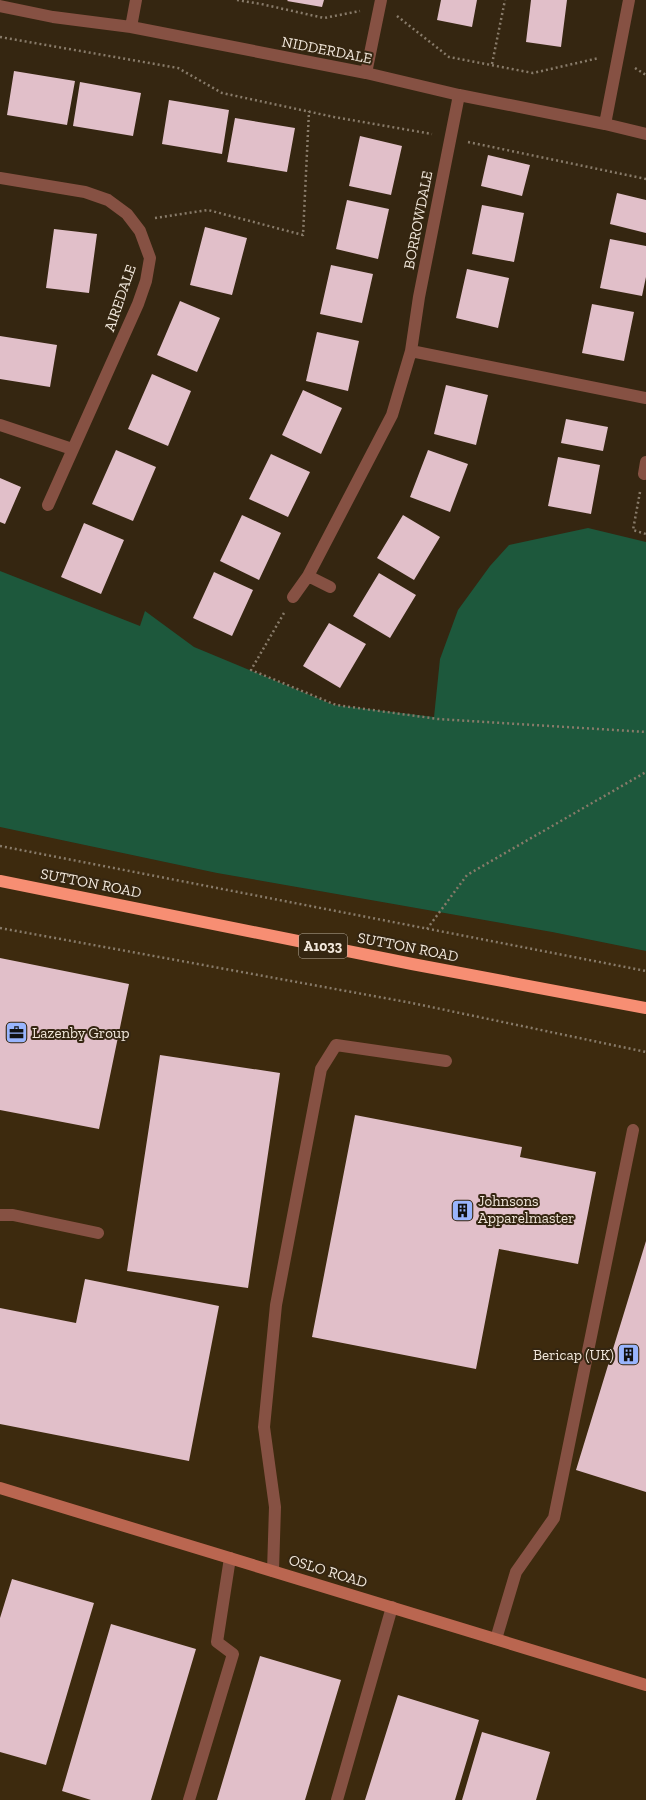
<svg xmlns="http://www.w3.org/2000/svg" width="646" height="1800" viewBox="0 0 646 1800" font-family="'Zilla Slab',serif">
<rect width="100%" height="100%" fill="#352611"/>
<path fill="#3d2a0e" d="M 0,827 L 217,873 L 552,932 L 646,951 L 646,1800 L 0,1800 Z"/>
<path fill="#1d583c" d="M 588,528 L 646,542 L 646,951 L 552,932 L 217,873 L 0,827 L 0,571 L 140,626 L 145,611 L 194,647 L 334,705 L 434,717 L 440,659 L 458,610 L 490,566 L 509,545 Z"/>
<path fill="#e1bfc9" d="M 288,0 L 324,0 L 322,7 L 287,1 Z
M 441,0 L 477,0 L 472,27 L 437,20 Z
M 531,0 L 567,0 L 561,47 L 526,42 Z
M 14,71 L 75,81 L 67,125 L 7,115 Z
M 80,82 L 141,93 L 133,136 L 73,126 Z
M 169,100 L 229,110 L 222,154 L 162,144 Z
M 235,118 L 295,128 L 287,172 L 227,162 Z
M 360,136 L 402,146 L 391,195 L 349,186 Z
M 488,155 L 530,165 L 522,196 L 481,186 Z
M 617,193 L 646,200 L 646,233 L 610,224 Z
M 347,200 L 389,209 L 378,259 L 336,249 Z
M 482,205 L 524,213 L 514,262 L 472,254 Z
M 205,227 L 247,238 L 232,295 L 190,285 Z
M 54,229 L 97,234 L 89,293 L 46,288 Z
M 610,239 L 646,246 L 646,277 L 642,296 L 600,288 Z
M 331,265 L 373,274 L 362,323 L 320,314 Z
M 467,269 L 509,278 L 498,328 L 456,318 Z
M 180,301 L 220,318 L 197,372 L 157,355 Z
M 592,304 L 634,312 L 624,361 L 582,353 Z
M 317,332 L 359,341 L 348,391 L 306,381 Z
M 0,336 L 57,345 L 50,387 L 0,379 Z
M 152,374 L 191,391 L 168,446 L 128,429 Z
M 446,385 L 488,395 L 476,445 L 434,434 Z
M 303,390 L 342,408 L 321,454 L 282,435 Z
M 566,419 L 608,427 L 603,451 L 561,443 Z
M 116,450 L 156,467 L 133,521 L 92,504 Z
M 428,450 L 468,464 L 450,512 L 410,497 Z
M 271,454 L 310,472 L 288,517 L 249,499 Z
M 558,457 L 600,465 L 591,514 L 548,506 Z
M 0,478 L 21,487 L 5,524 L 0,522 Z
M 242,515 L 281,533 L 259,580 L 220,561 Z
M 403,515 L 440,537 L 414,580 L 377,558 Z
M 84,523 L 124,540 L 101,594 L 61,577 Z
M 214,572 L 253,590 L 232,636 L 193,618 Z
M 379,573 L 416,595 L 390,638 L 353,616 Z
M 329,623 L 366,644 L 340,688 L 303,666 Z
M 0,958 L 129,984 L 99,1129 L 0,1110 Z
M 160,1055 L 280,1073 L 248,1288 L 127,1271 Z
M 355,1115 L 522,1147 L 520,1157 L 596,1172 L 578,1264 L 499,1249 L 476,1369 L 312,1337 Z
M 646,1241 L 646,1492 L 576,1470 Z
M 85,1279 L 219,1306 L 189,1461 L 0,1424 L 0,1308 L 76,1323 Z
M 12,1579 L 94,1603 L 46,1765 L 0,1752 L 0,1618 Z
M 111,1624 L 196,1649 L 151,1800 L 91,1800 L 62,1791 Z
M 260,1656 L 341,1680 L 305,1800 L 217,1800 Z
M 398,1695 L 479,1720 L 455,1800 L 365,1800 Z
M 482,1732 L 550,1752 L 536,1800 L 462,1800 Z"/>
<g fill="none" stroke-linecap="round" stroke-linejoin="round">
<path stroke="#887b6a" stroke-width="2.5" stroke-dasharray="2 3" stroke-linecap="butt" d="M 237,0 L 261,4 L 324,18 L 360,11
M 397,16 L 449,57 L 533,73 L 599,58
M 0,37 L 178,68 L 222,93 L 334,117 L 432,134
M 492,64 L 505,0
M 635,68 L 646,75
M 468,142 L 646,179
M 155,218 L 208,210 L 303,235 L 309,111
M 640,492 L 633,530 L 646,534
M 284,613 L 251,670 L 336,705 L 438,719 L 646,732
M 0,846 L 646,971
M 0,928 L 412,1003 L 646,1052
M 427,929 L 467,875 L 646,772"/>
<path stroke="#865143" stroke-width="12" d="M 0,1215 L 13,1215 L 98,1233
M 273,1571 L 275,1507 L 264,1427 L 276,1305 L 321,1069 L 336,1045 L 446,1061
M 496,1639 L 516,1572 L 554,1518 L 633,1130
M 189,1800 L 233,1654 L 217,1642 L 230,1558
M 337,1800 L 392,1607"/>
<path stroke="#865143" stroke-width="12" d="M 0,6 L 53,17 L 131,27 L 366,73 L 459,95 L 605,124 L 646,134
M 131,27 L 136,0
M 366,73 L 381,0
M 605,124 L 629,0
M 0,178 L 85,192 L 108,200 L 127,214 L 140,231 L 150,258 L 146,281 L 138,304 L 48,505
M 411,351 L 646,398
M 0,425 L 72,449
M 644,474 L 646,462
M 308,576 L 330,587
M 293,597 L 308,576 L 392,415 L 411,351 L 419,297 L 459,95"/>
<path stroke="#ba6650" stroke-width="12" d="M 0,1488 L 646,1685"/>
<path stroke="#f78e73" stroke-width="12" d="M 0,881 L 412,964 L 646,1008"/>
</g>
<defs>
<symbol id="office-square" viewBox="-11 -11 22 22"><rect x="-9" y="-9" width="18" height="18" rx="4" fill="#99b5fd" stroke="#352611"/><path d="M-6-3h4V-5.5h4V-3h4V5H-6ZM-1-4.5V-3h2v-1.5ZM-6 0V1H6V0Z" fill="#111"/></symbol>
<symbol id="building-square" viewBox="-11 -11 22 22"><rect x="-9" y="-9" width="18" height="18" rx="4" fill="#99b5fd" stroke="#352611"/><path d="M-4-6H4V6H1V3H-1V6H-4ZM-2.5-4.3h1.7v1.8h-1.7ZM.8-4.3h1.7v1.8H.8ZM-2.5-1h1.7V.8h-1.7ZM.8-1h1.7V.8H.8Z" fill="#111"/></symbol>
</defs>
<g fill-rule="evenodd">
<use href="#office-square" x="4" y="1020" width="25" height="25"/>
<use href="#building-square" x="450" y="1198" width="25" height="25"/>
<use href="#building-square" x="616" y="1342" width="25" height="25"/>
</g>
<g text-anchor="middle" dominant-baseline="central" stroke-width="4" stroke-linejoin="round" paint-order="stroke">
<rect fill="#352611" stroke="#b9ae9f" stroke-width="1" x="299" y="934" width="48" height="24" rx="3"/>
<g font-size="14" font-weight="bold" fill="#f2e8dc">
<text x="323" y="946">A1033</text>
</g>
<g font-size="15" fill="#f2e8dc" stroke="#352611">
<text transform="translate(327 50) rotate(11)">NIDDERDALE</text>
<text transform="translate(418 220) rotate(-79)">BORROWDALE</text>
<text transform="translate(120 298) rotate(-71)">AIREDALE</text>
<text transform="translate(91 883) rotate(11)">SUTTON ROAD</text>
<text transform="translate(408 947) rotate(11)">SUTTON ROAD</text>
<text transform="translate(328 1571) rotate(17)">OSLO ROAD</text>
</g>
<g font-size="15" fill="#f2e8dc" stroke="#352611" text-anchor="start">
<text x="32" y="1033">Lazenby Group</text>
<text x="478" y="1201">Johnsons<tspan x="478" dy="17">Apparelmaster</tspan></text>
<text x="614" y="1355" text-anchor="end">Bericap (UK)</text>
</g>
</g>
</svg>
